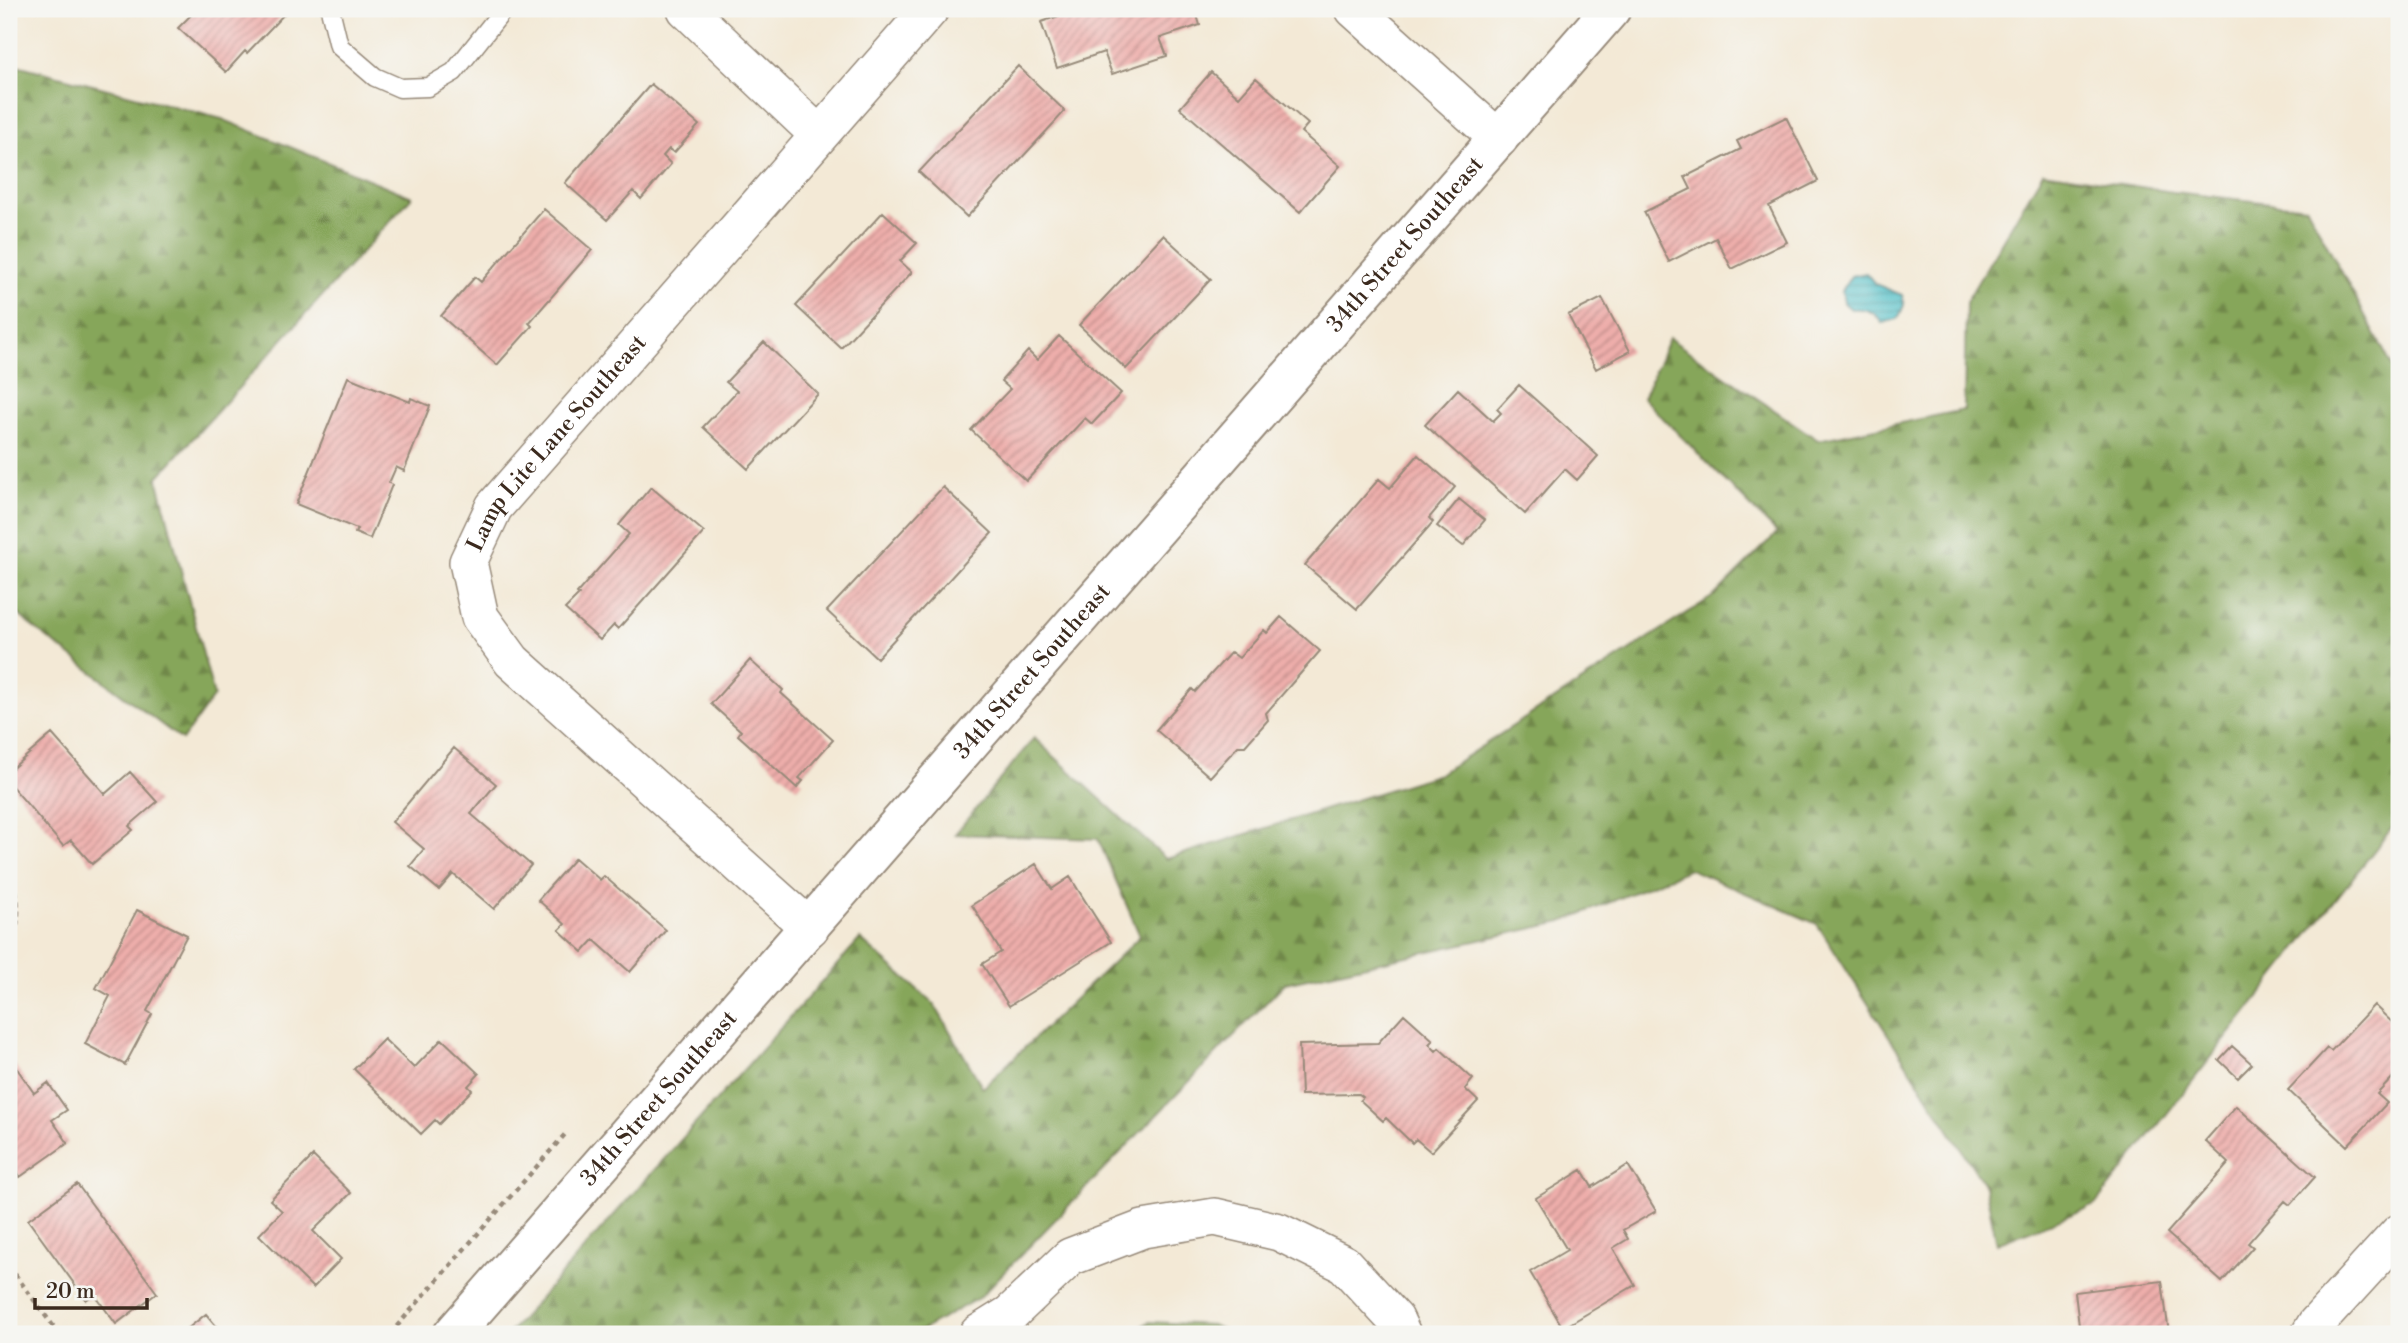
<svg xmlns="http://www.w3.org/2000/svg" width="2408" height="1343" viewBox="0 0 2408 1343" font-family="'Libre Bodoni',serif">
<defs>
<pattern id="forest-firs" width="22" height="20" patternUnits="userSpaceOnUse" patternTransform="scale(1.75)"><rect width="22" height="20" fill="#86a65a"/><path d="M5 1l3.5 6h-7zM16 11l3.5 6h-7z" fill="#6f874a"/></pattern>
<pattern id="water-rules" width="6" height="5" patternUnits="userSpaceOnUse" patternTransform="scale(1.75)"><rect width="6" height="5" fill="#50bfc7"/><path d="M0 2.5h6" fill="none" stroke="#449ba1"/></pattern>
<pattern id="building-hatch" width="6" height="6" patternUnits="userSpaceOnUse" patternTransform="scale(1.75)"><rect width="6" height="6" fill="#eeaeab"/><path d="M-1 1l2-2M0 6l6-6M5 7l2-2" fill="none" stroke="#c28e8b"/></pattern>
</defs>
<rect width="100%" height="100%" fill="#f6f6f2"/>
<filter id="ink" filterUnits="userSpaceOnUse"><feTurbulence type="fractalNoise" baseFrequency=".0143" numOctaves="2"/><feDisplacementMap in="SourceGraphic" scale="14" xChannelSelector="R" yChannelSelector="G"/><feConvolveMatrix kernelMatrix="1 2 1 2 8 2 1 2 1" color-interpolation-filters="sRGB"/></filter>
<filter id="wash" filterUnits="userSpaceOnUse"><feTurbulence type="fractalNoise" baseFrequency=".00686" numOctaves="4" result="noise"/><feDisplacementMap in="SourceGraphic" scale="28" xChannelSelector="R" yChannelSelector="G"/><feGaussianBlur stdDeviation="1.57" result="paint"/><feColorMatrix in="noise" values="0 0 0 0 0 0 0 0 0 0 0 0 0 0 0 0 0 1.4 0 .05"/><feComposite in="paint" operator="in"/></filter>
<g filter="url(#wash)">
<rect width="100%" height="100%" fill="#f3e9d6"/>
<path fill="url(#forest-firs)" stroke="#60683c" stroke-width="2" d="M 9,63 L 222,119 L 412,197 L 157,478 L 214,696 L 182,740 L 29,624 L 9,605 Z
M 2043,172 L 2173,192 L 2307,207 L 2399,379 L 2399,819 L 2095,1205 L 1997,1244 L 1985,1186 L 1817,924 L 1690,869 L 1562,922 L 1285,983 L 980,1297 L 915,1334 L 508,1334 L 860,939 L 934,1004 L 983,1088 L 1140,936 L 1098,839 L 955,834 L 1034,738 L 1166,859 L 1439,774 L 1715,595 L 1777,533 L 1643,398 L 1669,338 L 1818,440 L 1964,410 L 1966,302 Z
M 1149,1322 L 1212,1325 L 1232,1334 L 1128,1334 Z"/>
<path fill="url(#water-rules)" stroke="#467472" stroke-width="2" d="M 1866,273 L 1875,284 L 1902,295 L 1904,305 L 1898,319 L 1882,323 C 1875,310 1864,308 1851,309 L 1844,303 L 1842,291 L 1851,276 Z"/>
<g id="blocks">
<path fill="url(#building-hatch)" d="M 197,9 L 289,9 L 247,53 L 245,51 L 226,72 L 178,28 Z
M 1079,9 L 1195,9 L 1200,25 L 1160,38 L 1167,56 L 1112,74 L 1104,52 L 1057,68 L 1041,22 Z
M 1018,66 L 1065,111 L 967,217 L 919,172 Z
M 1211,72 L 1239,97 L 1256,78 L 1308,124 L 1301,132 L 1340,166 L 1300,212 L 1180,108 Z
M 651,84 L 699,125 L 674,153 L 669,149 L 663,156 L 671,164 L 641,199 L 633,191 L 607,220 L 565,183 Z
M 1786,117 L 1818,181 L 1769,206 L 1787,242 L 1732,269 L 1716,238 L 1669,262 L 1644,212 L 1691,189 L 1685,177 L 1741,149 L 1737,141 Z
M 544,209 L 592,250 L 529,323 L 532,326 L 497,365 L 441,316 L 475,277 L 481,282 Z
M 883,212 L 917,243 L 900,261 L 912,272 L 841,348 L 796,306 Z
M 1163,235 L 1211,279 L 1126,369 L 1079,325 Z
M 1602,298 L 1630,351 L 1596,369 L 1568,315 Z
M 1059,336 L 1121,393 L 1092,424 L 1085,418 L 1026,481 L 971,430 L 1010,389 L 1001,381 L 1028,351 L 1037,360 Z
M 764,342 L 818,394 L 748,469 L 703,427 L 737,391 L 726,382 Z
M 348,377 L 410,402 L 411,398 L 430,406 L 404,471 L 396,467 L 389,483 L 392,485 L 370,539 L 355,533 L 357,529 L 296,504 Z
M 1519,385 L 1598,456 L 1577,480 L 1565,469 L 1525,514 L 1425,425 L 1458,389 L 1493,421 L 1501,413 L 1497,409 Z
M 1418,455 L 1455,487 L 1429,518 L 1433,522 L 1357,609 L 1305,565 L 1379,479 L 1390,488 Z
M 651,487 L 704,532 L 618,629 L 614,625 L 600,640 L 565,609 L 579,595 L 577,593 L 629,534 L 619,525 Z
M 943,487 L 992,533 L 877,658 L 827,611 Z
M 1459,499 L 1485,520 L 1463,546 L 1437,526 Z
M 1281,617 L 1320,651 L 1266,713 L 1268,720 L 1245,746 L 1238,746 L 1210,777 L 1156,730 L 1192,689 L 1195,692 L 1231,652 L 1239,658 L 1264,630 L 1267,633 Z
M 750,660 L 783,690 L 781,693 L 833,740 L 799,778 L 803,781 L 797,788 L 738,735 L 741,731 L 711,704 Z
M 52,734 L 105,794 L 130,772 L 157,802 L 129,826 L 133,830 L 92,864 L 71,840 L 63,846 L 9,783 L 9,771 Z
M 454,748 L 496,784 L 471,814 L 531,865 L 494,909 L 453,874 L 439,890 L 410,866 L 424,849 L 392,822 Z
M 575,858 L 600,880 L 604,876 L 666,930 L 630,972 L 594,940 L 583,952 L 559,930 L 565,924 L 538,900 Z
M 1036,864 L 1052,889 L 1070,877 L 1111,942 L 1009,1006 L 982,964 L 1001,952 L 972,905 Z
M 137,910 L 187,935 L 147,1011 L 152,1014 L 125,1065 L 85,1044 L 110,996 L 96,988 Z
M 2374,1005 L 2399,1029 L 2399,1071 L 2377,1094 L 2387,1103 L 2347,1146 L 2288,1090 L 2327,1048 L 2331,1051 Z
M 1404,1014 L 1433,1040 L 1429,1044 L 1436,1051 L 1439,1048 L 1473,1079 L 1465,1089 L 1478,1101 L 1431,1152 L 1416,1139 L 1412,1143 L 1386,1118 L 1383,1121 L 1360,1100 L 1363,1097 L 1359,1094 L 1301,1095 L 1299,1045 L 1378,1043 Z
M 384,1039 L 414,1068 L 442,1039 L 479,1074 L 468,1086 L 472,1090 L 439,1124 L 435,1120 L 421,1134 L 354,1069 Z
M 2232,1046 L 2252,1064 L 2238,1078 L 2219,1060 Z
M 9,1057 L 34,1093 L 48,1083 L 67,1110 L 52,1120 L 68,1143 L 20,1177 L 18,1173 L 9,1179 Z
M 2236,1106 L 2315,1177 L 2290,1205 L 2285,1201 L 2248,1243 L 2253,1247 L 2222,1282 L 2167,1233 L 2229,1163 L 2205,1141 Z
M 313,1156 L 351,1193 L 313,1231 L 341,1259 L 313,1288 L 259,1235 L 282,1211 L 270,1200 Z
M 1628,1165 L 1656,1211 L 1623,1230 L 1628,1239 L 1613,1248 L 1635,1285 L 1563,1328 L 1530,1272 L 1567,1250 L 1536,1198 L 1582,1170 L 1592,1187 Z
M 77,1184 L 157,1293 L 116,1324 L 94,1294 L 86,1300 L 28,1220 Z
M 2162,1281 L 2169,1334 L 2080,1334 L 2075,1292 Z
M 206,1314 L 223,1334 L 181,1334 Z"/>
</g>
</g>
<g filter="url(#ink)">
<use href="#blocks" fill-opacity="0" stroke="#978a7a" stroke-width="2"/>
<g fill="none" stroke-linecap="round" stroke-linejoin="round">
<defs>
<path id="service" d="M 330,9 L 339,46 L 375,77 L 400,88 L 428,87 L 454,72 L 504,9"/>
<g id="minor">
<path d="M 686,9 L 819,135"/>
<path d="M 1354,9 L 1499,139"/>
<path id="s1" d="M 810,928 L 512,661 L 480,617 L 468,562 L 494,507 L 930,9"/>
<path d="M 978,1334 L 1010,1314 L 1070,1257 L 1143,1229 L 1215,1217 L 1279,1232 L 1344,1264 L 1395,1319 L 1402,1334"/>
<path d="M 2310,1334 L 2316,1324 L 2399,1233"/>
</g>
<g id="tertiary">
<path id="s2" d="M 453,1334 L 1611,9"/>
</g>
</defs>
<use href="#service" stroke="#978a7a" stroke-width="21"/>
<use href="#minor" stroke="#978a7a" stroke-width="40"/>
<use href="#tertiary" stroke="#978a7a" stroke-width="42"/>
<path stroke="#978a7a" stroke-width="4.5" stroke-dasharray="5 5" stroke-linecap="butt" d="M 9,872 C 21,894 21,928 9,950
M 9,1266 L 59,1334
M 390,1334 L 567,1132"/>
<use href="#service" stroke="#fff" stroke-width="18"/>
<use href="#minor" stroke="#fff" stroke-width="37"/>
<use href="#tertiary" stroke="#fff" stroke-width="38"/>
</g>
</g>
<g text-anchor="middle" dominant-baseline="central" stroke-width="5" stroke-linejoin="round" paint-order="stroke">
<g font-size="23" fill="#3b2a1e" stroke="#f6f6f2">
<text stroke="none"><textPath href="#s2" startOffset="1447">34th Street Southeast</textPath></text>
<text stroke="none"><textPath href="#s1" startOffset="660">Lamp Lite Lane Southeast</textPath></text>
<text stroke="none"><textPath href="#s2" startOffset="880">34th Street Southeast</textPath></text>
<text stroke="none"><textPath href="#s2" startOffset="313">34th Street Southeast</textPath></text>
</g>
</g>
<rect width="2408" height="1343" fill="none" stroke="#f6f6f2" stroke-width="35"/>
<path d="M35 1298v10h112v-10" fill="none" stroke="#3b2a1e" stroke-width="3.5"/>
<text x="46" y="1298" font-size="21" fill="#3b2a1e" stroke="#f6f6f2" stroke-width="5" paint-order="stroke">20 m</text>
</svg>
